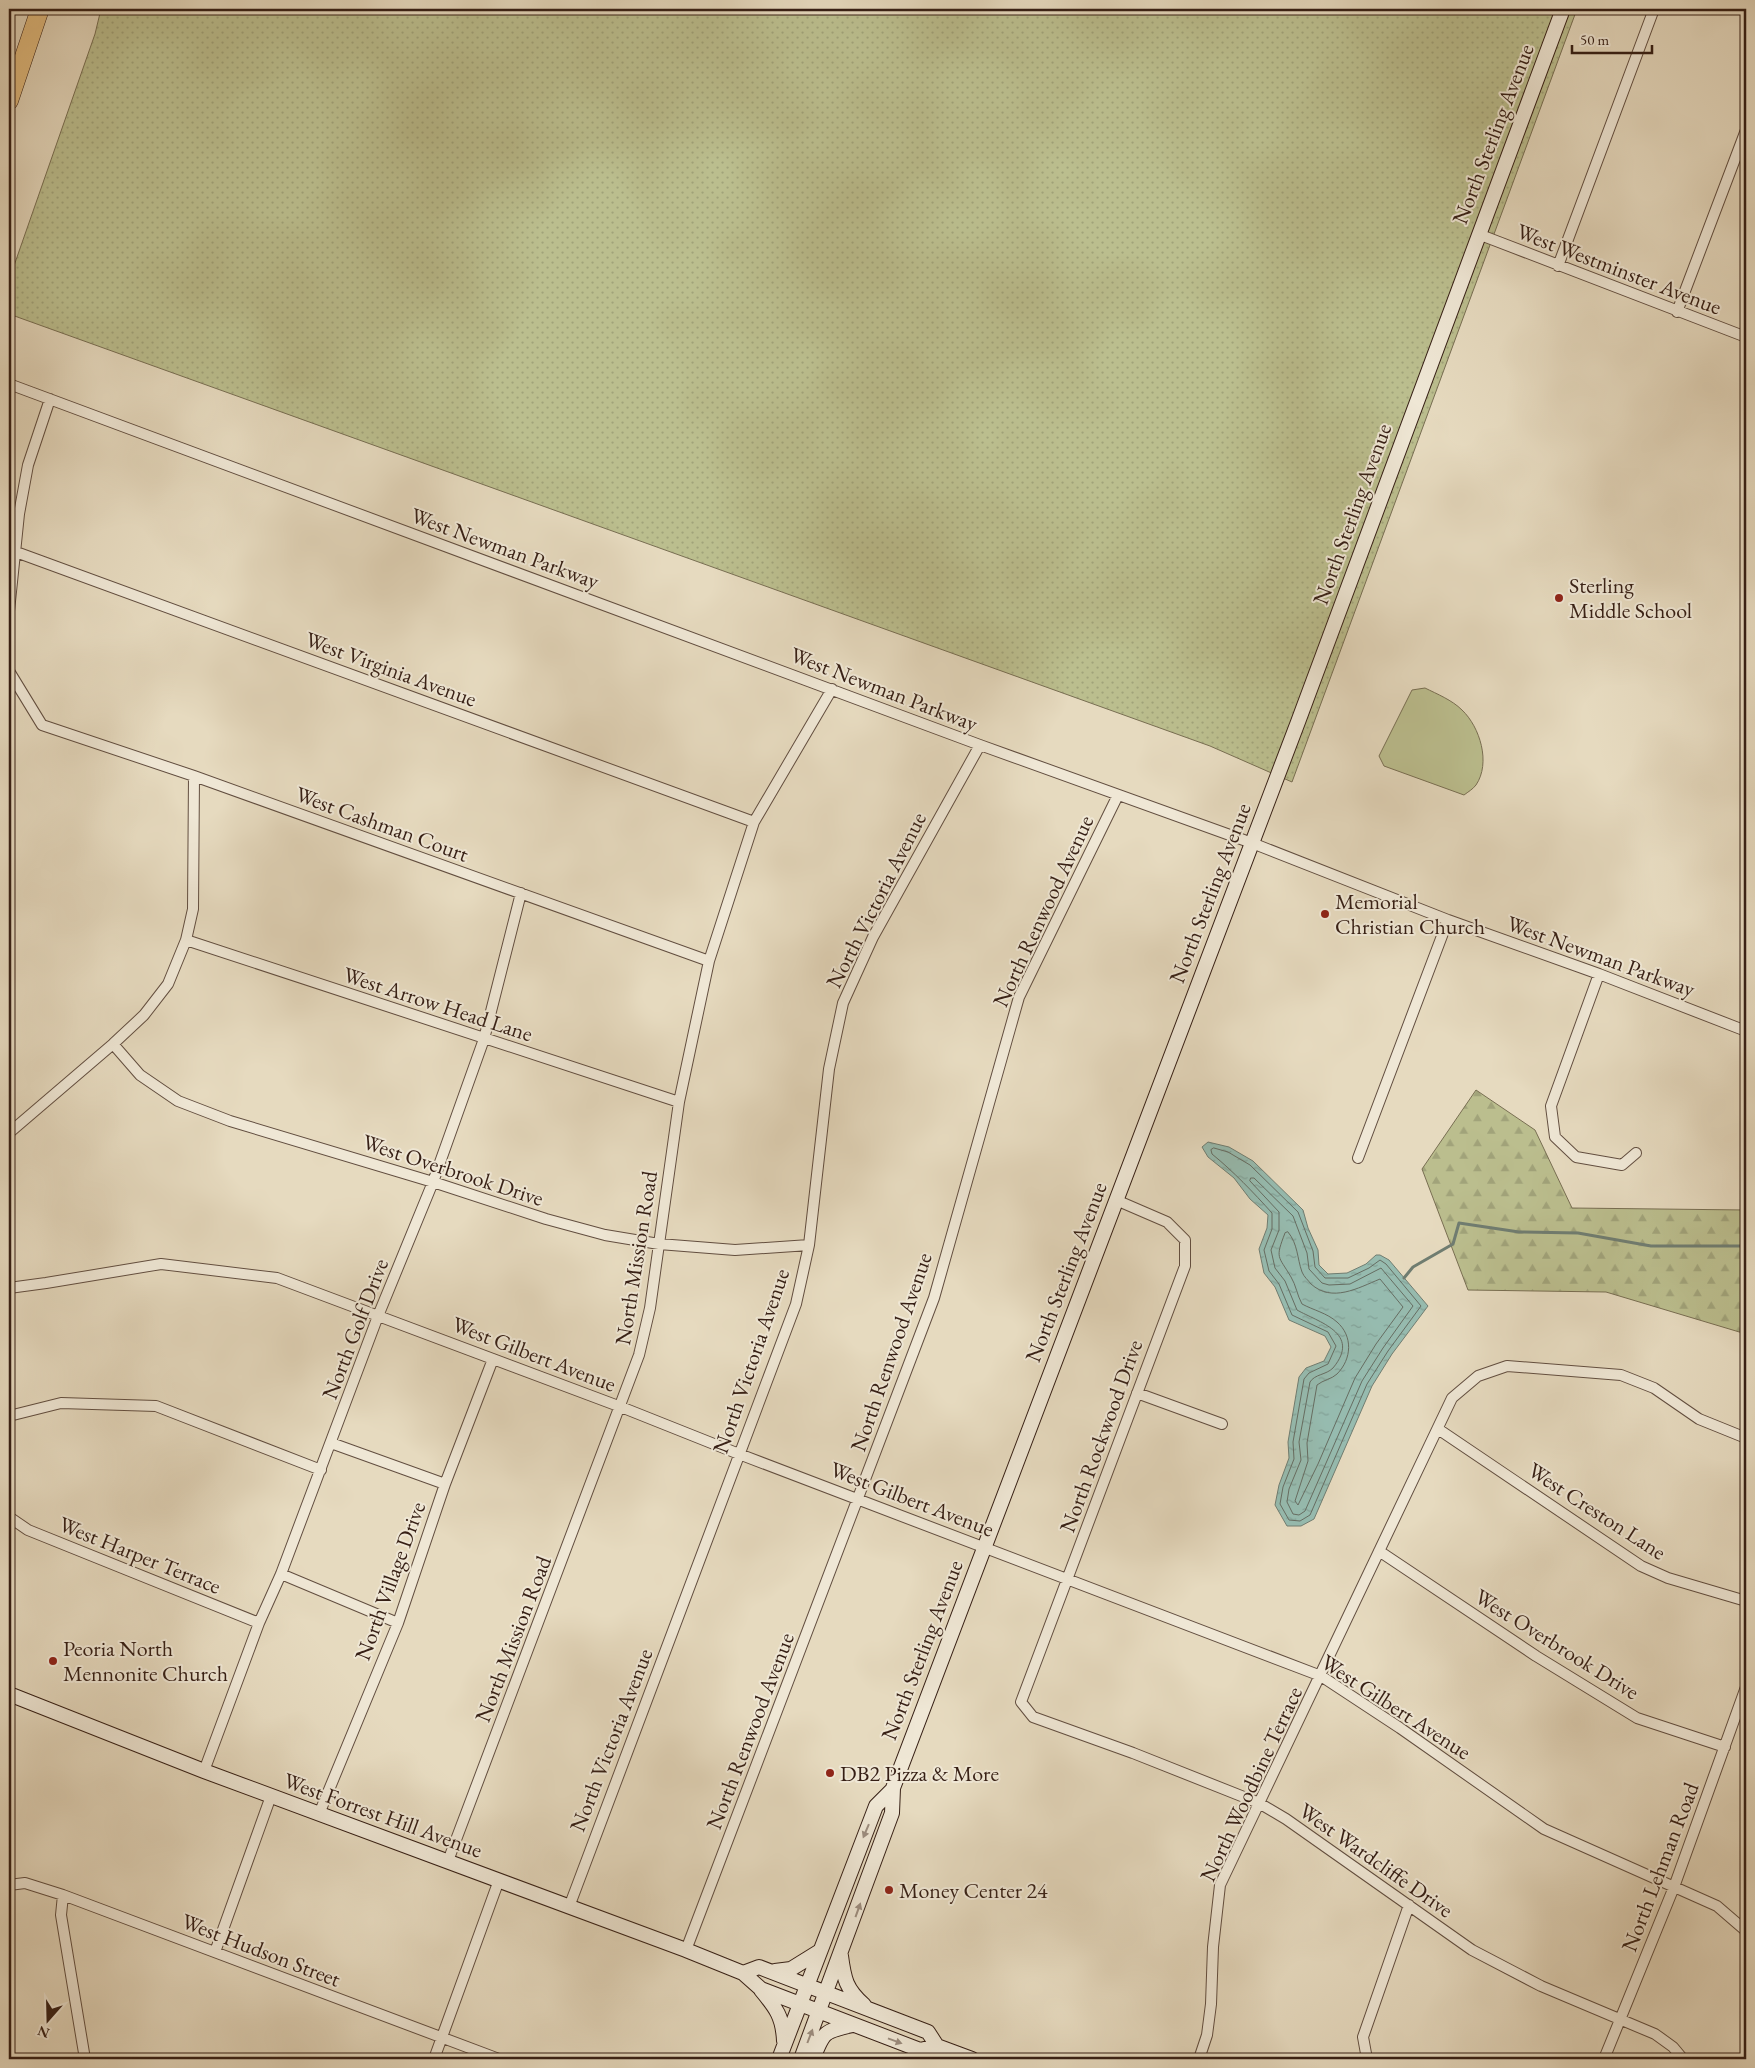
<svg xmlns="http://www.w3.org/2000/svg" width="1755" height="2068" viewBox="0 0 1755 2068" font-family="'EB Garamond',serif">
<defs>
<pattern id="grass-dots" width="8" height="8" patternUnits="userSpaceOnUse" patternTransform="scale(1.25)"><rect width="8" height="8" fill="#bbbe8e"/><path d="M2 2h.1M6 6h.1" fill="none" stroke="#a1a37a" stroke-width="1.8" stroke-linecap="round"/></pattern>
<pattern id="forest-firs" width="22" height="20" patternUnits="userSpaceOnUse" patternTransform="scale(1.25)"><rect width="22" height="20" fill="#bbbe8e"/><path d="M5 1l3.5 6h-7zM16 11l3.5 6h-7z" fill="#a1a37a"/></pattern>
<pattern id="water-ripples" width="26" height="14" patternUnits="userSpaceOnUse" patternTransform="scale(1.25)"><rect width="26" height="14" fill="#96bbaf"/><path d="M2 4q2-2 4 0t4 0M15 11q2-2 4 0t4 0" fill="none" stroke="#82a096"/></pattern>
</defs>
<rect width="100%" height="100%" fill="#e6dabf"/>
<filter id="stains"><feTurbulence type="fractalNoise" baseFrequency=".004" numOctaves="4"/><feColorMatrix values="0 0 0 0 .2 0 0 0 0 .09 0 0 0 0 .02 0 0 0 .5 -.17"/></filter>
<radialGradient id="worn" r=".72"><stop offset=".6" stop-color="#630" stop-opacity="0"/><stop offset="1" stop-color="#630" stop-opacity=".3"/></radialGradient>
<path fill="url(#grass-dots)" stroke="#786e52" d="M 101,9 L 1577,9 L 1292,782 L 1210,746 L 9,314 L 9,280 L 95,34 Z"/>
<path fill="url(#forest-firs)" stroke="#786e52" d="M 1476,1090 L 1535,1130 L 1572,1208 L 1746,1210 L 1746,1334 L 1606,1292 L 1468,1290 L 1422,1169 Z"/>
<path fill="#bbbe8e" stroke="#786e52" d="M 1425,688 C 1437,694 1452,700 1462,710 C 1480,727 1491,763 1476,785 C 1473,789 1468,792 1464,795 L 1384,766 L 1379,756 L 1412,690 Z"/>
<path fill="url(#water-ripples)" stroke="#707d71" d="M 1208,1142 L 1229,1147 L 1253,1161 L 1303,1210 L 1308,1228 L 1318,1250 L 1319,1265 L 1328,1274 L 1347,1273 L 1366,1264 L 1376,1255 L 1380,1255 L 1389,1260 L 1428,1306 L 1392,1354 L 1372,1386 L 1314,1519 L 1301,1526 L 1287,1526 L 1275,1505 L 1279,1485 L 1289,1458 L 1288,1442 L 1299,1377 L 1306,1368 L 1324,1361 L 1331,1347 L 1325,1336 L 1289,1320 L 1275,1287 L 1264,1273 L 1259,1249 L 1267,1228 L 1268,1215 L 1250,1199 L 1234,1178 L 1208,1157 L 1202,1147 Z"/>
<g fill="none" stroke-linecap="round" stroke-linejoin="round">
<path stroke="#666d62" stroke-width="1" d="M 1214,1148 L 1228,1152 L 1250,1165 L 1298,1212 L 1313,1251 L 1315,1267 L 1325,1278 L 1348,1278 L 1369,1268 L 1380,1260 L 1386,1264 L 1421,1306 L 1388,1351 L 1367,1384 L 1310,1515 L 1300,1521 L 1289,1520 L 1280,1504 L 1283,1487 L 1294,1459 L 1293,1442 L 1304,1379 L 1309,1373 L 1328,1364 L 1336,1346 L 1328,1332 L 1292,1315 L 1279,1284 L 1269,1271 L 1264,1250 L 1272,1229 L 1272,1213 C 1253,1192 1234,1172 1212,1154 L 1211,1150 Z
M 1251,1178 L 1254,1178 L 1293,1216 L 1307,1253 L 1309,1269 L 1322,1283 L 1329,1285 L 1350,1284 L 1381,1268 L 1413,1306 L 1383,1348 L 1362,1381 L 1305,1511 L 1299,1515 L 1293,1514 L 1287,1502 L 1289,1489 L 1301,1460 L 1299,1442 L 1310,1382 C 1315,1374 1326,1375 1333,1368 C 1362,1333 1318,1322 1297,1310 L 1285,1281 L 1275,1268 L 1271,1250 L 1279,1230 L 1279,1212 L 1250,1181 Z
M 1288,1232 C 1298,1244 1297,1258 1302,1272 C 1304,1277 1308,1280 1311,1284 C 1332,1303 1358,1288 1380,1279 L 1403,1307 L 1376,1344 L 1355,1378 L 1318,1464 L 1298,1505 L 1295,1501 L 1308,1461 L 1307,1443 L 1317,1385 C 1323,1380 1332,1379 1337,1374 C 1352,1359 1353,1336 1337,1322 C 1327,1313 1313,1310 1302,1304 C 1297,1295 1296,1285 1291,1277 C 1278,1255 1275,1259 1285,1233 Z"/>
<path stroke="#707d71" stroke-width="3" d="M 1404,1278 L 1413,1267 L 1453,1244 L 1459,1223 L 1519,1232 L 1578,1233 L 1651,1246 L 1746,1246"/>
<defs>
<path id="street" d="M 1478,234 L 1746,337
M 1558,266 L 1654,9
M 1677,312 L 1746,130
M 9,384 L 980,745 L 1252,843 L 1448,920 L 1599,974 L 1746,1031
M 16,552 L 754,822
M 9,611 L 19,514 L 28,465 L 50,399
M 9,671 L 42,725 L 194,776 L 709,961
M 186,940 L 679,1102
M 1599,974 L 1551,1106 L 1555,1137 L 1576,1157 L 1622,1165 L 1636,1153
M 113,1044 L 140,1075 L 178,1101 L 230,1121 L 433,1182 L 546,1219 L 605,1235 L 659,1244 L 735,1250 L 809,1245
M 9,1133 L 113,1044 L 144,1015 L 168,984 L 186,940 L 193,909 L 194,776
M 1358,1158 L 1448,920
M 1116,1200 L 1167,1222 L 1185,1240 L 1185,1266 L 1021,1702 L 1033,1717 L 1133,1753 L 1259,1803 L 1286,1819 L 1472,1950 L 1541,1986 L 1655,2034 L 1673,2047 L 1683,2059
M 9,1288 L 46,1283 L 161,1264 L 277,1278 L 621,1407 L 739,1454 L 1321,1676 L 1400,1728 L 1544,1829 L 1717,1906 L 1746,1931
M 1137,1393 L 1222,1424
M 9,1416 L 61,1403 L 156,1406 L 321,1470
M 1438,1429 L 1641,1566 L 1668,1578 L 1746,1601
M 331,1443 L 445,1484
M 9,1517 L 28,1530 L 259,1623
M 1379,1551 L 1536,1656 L 1637,1718 L 1725,1747
M 281,1574 L 398,1623
M 204,1771 L 259,1623 L 281,1574 L 378,1316 L 433,1182 L 484,1039 L 521,893
M 319,1814 L 398,1623 L 445,1484 L 493,1359
M 448,1861 L 639,1355 L 650,1308 L 679,1102 L 709,961 L 754,822 L 832,689
M 9,1885 L 25,1883 L 63,1895 L 499,2059
M 63,1895 L 61,1915 L 85,2059
M 569,1907 L 796,1304 L 809,1245 L 829,1069 L 843,1003 L 873,937 L 980,745
M 686,1950 L 934,1298 L 1019,997 L 1118,795
M 215,1952 L 271,1796
M 434,2059 L 499,1880
M 1199,2059 L 1207,2035 L 1211,2004 L 1213,1947 L 1220,1885 L 1452,1398 L 1478,1376 L 1507,1366 L 1621,1375 L 1654,1388 L 1699,1419 L 1746,1438
M 1367,2059 L 1363,2037 L 1409,1905
M 1604,2059 L 1674,1887 L 1746,1687"/>
<path id="secondary" d="M 9,1694 L 204,1771 L 686,1950 L 743,1973 L 761,1989 L 920,2050 L 937,2046 L 972,2059
M 841,1956 C 844,1979 846,1989 864,2005
M 775,1971 L 791,1969 L 820,1951
M 743,1973 L 759,1967 L 928,2032 L 937,2046
M 761,1990 C 776,2008 783,2017 784,2041
M 779,2059 L 876,1806 L 891,1791
M 801,2059 L 892,1813 L 893,1788 L 1298,722 L 1563,9
M 813,2059 C 823,2032 824,2031 853,2025"/>
<path id="highway" d="M 9,101 L 40,9"/>
</defs>
<use href="#street" stroke="#624e40" stroke-width="12"/>
<use href="#secondary" stroke="#361f15" stroke-width="16"/>
<use href="#highway" stroke="#361f15" stroke-width="19"/>
<use href="#street" stroke="#efe7d5" stroke-width="10"/>
<use href="#secondary" stroke="#efe7d5" stroke-width="14"/>
<use href="#highway" stroke="#e3bd80" stroke-width="18"/>
</g>
<defs><path id="oneway-solid" d="M-6-.8H1V-3.2L6.5 0L1 3.2V.8H-6Z" transform="scale(1.25)"/></defs>
<g fill="#9c8d7f">
<use href="#oneway-solid" transform="translate(866 1831) rotate(113)"/>
<use href="#oneway-solid" transform="translate(858 1910) rotate(-70)"/>
<use href="#oneway-solid" transform="translate(810 2036) rotate(-69)"/>
<use href="#oneway-solid" transform="translate(895 2041) rotate(20)"/>
</g>
<g fill="#8f2418" stroke="#efe7d5" stroke-width="2">
<circle cx="1559" cy="598" r="5"/>
<circle cx="1325" cy="914" r="5"/>
<circle cx="53" cy="1661" r="5"/>
<circle cx="830" cy="1773" r="5"/>
<circle cx="889" cy="1890" r="5"/>
</g>
<g text-anchor="middle" dominant-baseline="central" stroke-width="4" stroke-linejoin="round" paint-order="stroke">
<g font-size="22" fill="#361f15" stroke="#efe7d5">
<text transform="translate(1493 134) rotate(-69)">North Sterling Avenue</text>
<text transform="translate(1619 269) rotate(21)">West Westminster Avenue</text>
<text transform="translate(1352 514) rotate(-70)">North Sterling Avenue</text>
<text transform="translate(505 548) rotate(20)">West Newman Parkway</text>
<text transform="translate(391 669) rotate(20)">West Virginia Avenue</text>
<text transform="translate(884 689) rotate(21)">West Newman Parkway</text>
<text transform="translate(382 824) rotate(20)">West Cashman Court</text>
<text transform="translate(1210 893) rotate(-69)">North Sterling Avenue</text>
<text transform="translate(876 900) rotate(-63)">North Victoria Avenue</text>
<text transform="translate(1043 911) rotate(-65)">North Renwood Avenue</text>
<text transform="translate(1601 956) rotate(20)">West Newman Parkway</text>
<text transform="translate(438 1004) rotate(18)">West Arrow Head Lane</text>
<text transform="translate(453 1170) rotate(18)">West Overbrook Drive</text>
<text transform="translate(636 1258) rotate(-81)">North Mission Road</text>
<text transform="translate(1066 1272) rotate(-69)">North Sterling Avenue</text>
<text transform="translate(355 1329) rotate(-69)">North Golf Drive</text>
<text transform="translate(891 1352) rotate(-71)">North Renwood Avenue</text>
<text transform="translate(534 1354) rotate(21)">West Gilbert Avenue</text>
<text transform="translate(751 1361) rotate(-71)">North Victoria Avenue</text>
<text transform="translate(1101 1436) rotate(-70)">North Rockwood Drive</text>
<text transform="translate(912 1499) rotate(21)">West Gilbert Avenue</text>
<text transform="translate(1597 1511) rotate(33)">West Creston Lane</text>
<text transform="translate(140 1555) rotate(22)">West Harper Terrace</text>
<text transform="translate(390 1581) rotate(-70)">North Village Drive</text>
<text transform="translate(513 1639) rotate(-69)">North Mission Road</text>
<text transform="translate(1557 1644) rotate(32)">West Overbrook Drive</text>
<text transform="translate(922 1650) rotate(-69)">North Sterling Avenue</text>
<text transform="translate(1396 1707) rotate(33)">West Gilbert Avenue</text>
<text transform="translate(750 1731) rotate(-69)">North Renwood Avenue</text>
<text transform="translate(611 1740) rotate(-69)">North Victoria Avenue</text>
<text transform="translate(1251 1784) rotate(-65)">North Woodbine Terrace</text>
<text transform="translate(383 1815) rotate(20)">West Forrest Hill Avenue</text>
<text transform="translate(1376 1860) rotate(35)">West Wardcliffe Drive</text>
<text transform="translate(1660 1867) rotate(-69)">North Lehman Road</text>
<text transform="translate(261 1950) rotate(21)">West Hudson Street</text>
</g>
<g font-size="22" fill="#361f15" stroke="#efe7d5" text-anchor="start">
<text x="1569" y="585">Sterling<tspan x="1569" dy="25">Middle School</tspan></text>
<text x="1335" y="901">Memorial<tspan x="1335" dy="25">Christian Church</tspan></text>
<text x="63" y="1648">Peoria North<tspan x="63" dy="25">Mennonite Church</tspan></text>
<text x="840" y="1773">DB2 Pizza &amp; More</text>
<text x="899" y="1890">Money Center 24</text>
</g>
</g>
<rect width="1755" height="2068" fill="none" stroke="#e6dabf" stroke-width="30"/>
<rect x="10" y="10" width="1735" height="2048" fill="none" stroke="#361f15" stroke-width="2.5"/>
<rect x="15" y="15" width="1725" height="2038" fill="none" stroke="#361f15"/>
<g transform="translate(48 2020) rotate(200)" stroke="#efe7d5" stroke-width="4" paint-order="stroke">
<path d="M0-4L9 19L0 12L-9 19Z" fill="#361f15"/>
<text y="-8" font-size="14" font-weight="bold" text-anchor="middle" fill="#361f15">N</text>
</g>
<path d="M1572 45v8h80v-8" fill="none" stroke="#361f15" stroke-width="2.5"/>
<text x="1580" y="45" font-size="15" fill="#361f15" stroke="#efe7d5" stroke-width="4" paint-order="stroke">50 m</text>
<rect width="100%" height="100%" filter="url(#stains)"/>
<rect width="100%" height="100%" fill="url(#worn)"/>
</svg>
